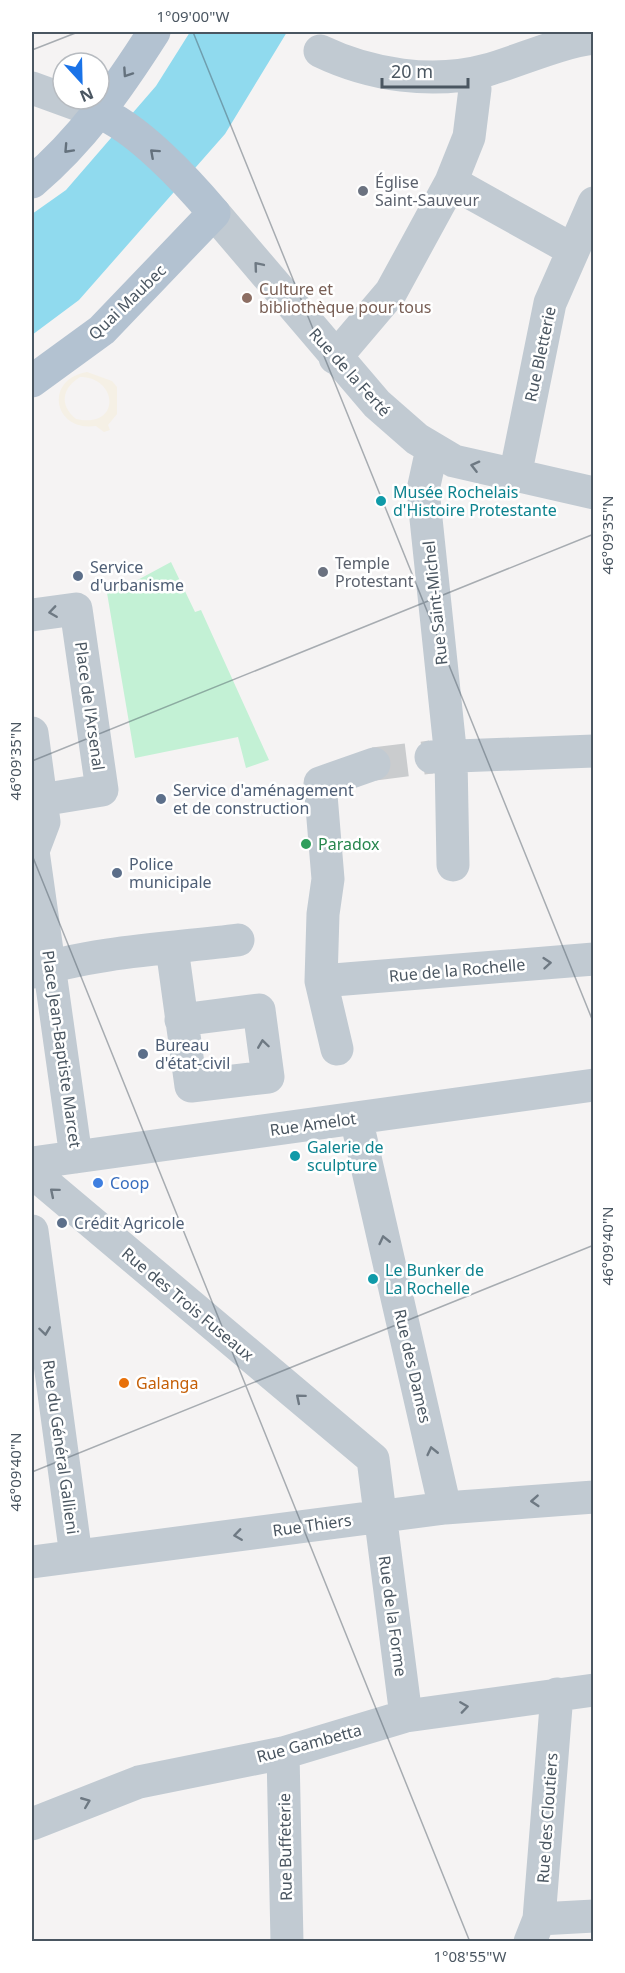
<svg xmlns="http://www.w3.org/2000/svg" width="625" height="1973" viewBox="0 0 625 1973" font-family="'Noto Sans',sans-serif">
<rect width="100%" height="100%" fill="#f5f3f3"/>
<path fill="#c3f1d5" d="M 171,562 L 195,612 L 201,610 L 269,760 L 246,768 L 238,737 L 135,758 L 106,587 L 132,583 Z"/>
<path fill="#f5f0e5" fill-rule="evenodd" d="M 87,372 L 112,381 L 117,387 L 117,414 L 108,425 L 110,430 L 104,432 L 96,426 C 53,432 44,379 87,372 ZM 80,377 C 118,377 122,429 76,419 C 59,405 62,388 80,377 Z"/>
<path fill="#90daee" d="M 190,32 L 287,32 L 225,134 L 79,300 L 32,335 L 32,214 L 66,190 L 156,86 Z"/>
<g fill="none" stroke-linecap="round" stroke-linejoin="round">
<path stroke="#caccce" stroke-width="33" stroke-dasharray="33 16" stroke-linecap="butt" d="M 374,764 L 431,757"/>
<path stroke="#c1cad2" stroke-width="33" d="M 320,51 C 370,75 433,85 487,70 C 522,60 557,43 594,38
M 32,88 L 98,112
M 451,182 L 573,250
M 214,213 L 377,404 L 417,439 L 454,461 L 594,493
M 335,358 L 391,292 L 451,182 L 469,137 L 475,89 L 471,74
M 432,449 L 423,490 L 451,758 L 453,865
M 515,476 L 550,303 L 594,203
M 32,615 L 76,609 L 102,790 L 41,800
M 32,733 L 44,822 L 33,851 L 76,1157
M 431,757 L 594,751
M 172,948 L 191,1086 L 268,1077 L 259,1010 L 181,1020
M 32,972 C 92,952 174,948 238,940
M 321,981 L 594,959
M 337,1049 L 321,981 L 323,914 L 328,879 L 320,783 L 374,764
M 356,1118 L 445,1508
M 32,1163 L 594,1085
M 32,1172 L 373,1459 L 406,1716
M 32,1231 L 76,1556
M 32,1562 L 445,1508 L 594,1497
M 283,1753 L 287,1942
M 32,1824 L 139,1782 L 283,1753 L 406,1716 L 594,1690
M 539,1919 L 594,1916
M 530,1942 L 539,1919 L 557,1694"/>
<path stroke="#b3c2d1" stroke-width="33" d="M 32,182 C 82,140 119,87 154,32
M 32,381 L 102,330 L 214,213 C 187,181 137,127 98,112"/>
</g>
<defs><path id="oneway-chevron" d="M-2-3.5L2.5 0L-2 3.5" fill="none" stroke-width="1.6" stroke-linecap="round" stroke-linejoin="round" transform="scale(1.5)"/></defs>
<g stroke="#64717d">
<use href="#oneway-chevron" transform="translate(127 73) rotate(124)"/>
<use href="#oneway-chevron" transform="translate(68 149) rotate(133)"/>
<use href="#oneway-chevron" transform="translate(154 153) rotate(-138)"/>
</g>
<g stroke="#6e7983">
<use href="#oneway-chevron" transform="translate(258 266) rotate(-130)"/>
<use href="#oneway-chevron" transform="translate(475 466) rotate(-166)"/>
<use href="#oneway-chevron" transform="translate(53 612) rotate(172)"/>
<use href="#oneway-chevron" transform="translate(547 963) rotate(-5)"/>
<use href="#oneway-chevron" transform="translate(263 1044) rotate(-98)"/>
<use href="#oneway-chevron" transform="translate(54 1192) rotate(-140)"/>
<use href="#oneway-chevron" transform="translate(384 1240) rotate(-103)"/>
<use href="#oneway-chevron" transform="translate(45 1331) rotate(82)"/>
<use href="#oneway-chevron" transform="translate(300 1398) rotate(-140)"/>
<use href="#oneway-chevron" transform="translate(432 1451) rotate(-103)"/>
<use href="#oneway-chevron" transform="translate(535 1501) rotate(176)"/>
<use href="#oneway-chevron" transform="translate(238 1535) rotate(172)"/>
<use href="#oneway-chevron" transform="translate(464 1707) rotate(-8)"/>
<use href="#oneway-chevron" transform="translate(86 1802) rotate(-22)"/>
</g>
<path fill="none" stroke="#4a5661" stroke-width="1.5" stroke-opacity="0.45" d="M 193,32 L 594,1024M 32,50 L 78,32M 32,761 L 594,534M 32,855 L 470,1942M 32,1472 L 594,1245"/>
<g fill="#6b7280" stroke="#fff" stroke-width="2">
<circle cx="363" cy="191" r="6"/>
<circle cx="323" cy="572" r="6"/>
</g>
<circle fill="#8d6e63" stroke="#fff" stroke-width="2" cx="247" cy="298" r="6"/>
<g fill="#0f9aa8" stroke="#fff" stroke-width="2">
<circle cx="381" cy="501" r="6"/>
<circle cx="295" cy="1156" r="6"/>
<circle cx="373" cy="1279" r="6"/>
</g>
<g fill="#5c6f8a" stroke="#fff" stroke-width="2">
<circle cx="78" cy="576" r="6"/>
<circle cx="161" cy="799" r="6"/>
<circle cx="117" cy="873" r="6"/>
<circle cx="143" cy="1054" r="6"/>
<circle cx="62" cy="1223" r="6"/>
</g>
<circle fill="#2e9e5b" stroke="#fff" stroke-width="2" cx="306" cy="844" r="6"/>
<circle fill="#3f7fe0" stroke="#fff" stroke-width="2" cx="98" cy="1183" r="6"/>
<circle fill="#e8710a" stroke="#fff" stroke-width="2" cx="124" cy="1383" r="6"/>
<g text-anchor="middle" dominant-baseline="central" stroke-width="5" stroke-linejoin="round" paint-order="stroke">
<g font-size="16" fill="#5b616d" stroke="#fff" text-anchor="start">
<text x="375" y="182">Église<tspan x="375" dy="18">Saint-Sauveur</tspan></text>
<text x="335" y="563">Temple<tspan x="335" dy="18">Protestant</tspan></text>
</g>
<g font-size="16" fill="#785e54" stroke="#fff" text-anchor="start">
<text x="259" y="289">Culture et<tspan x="259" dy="18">bibliothèque pour tous</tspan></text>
</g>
<g font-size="16" fill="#4a5661" stroke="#fff">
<text transform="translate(127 302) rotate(-44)">Quai Maubec</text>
<text transform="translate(540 354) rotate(-78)">Rue Bletterie</text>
<text transform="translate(350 372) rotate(48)">Rue de la Ferté</text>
<text transform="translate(435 603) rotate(-96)">Rue Saint-Michel</text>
<text transform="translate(90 706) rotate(82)">Place de l'Arsenal</text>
<text transform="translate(457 970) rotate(-5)">Rue de la Rochelle</text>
<text transform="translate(62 1049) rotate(82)">Place Jean-Baptiste Marcet</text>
<text transform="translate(313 1124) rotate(-8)">Rue Amelot</text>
<text transform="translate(188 1304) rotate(40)">Rue des Trois Fuseaux</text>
<text transform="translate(413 1366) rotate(77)">Rue des Dames</text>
<text transform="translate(61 1447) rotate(82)">Rue du Général Gallieni</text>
<text transform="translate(312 1525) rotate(-8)">Rue Thiers</text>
<text transform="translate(393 1616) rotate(82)">Rue de la Forme</text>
<text transform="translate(309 1743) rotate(-15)">Rue Gambetta</text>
<text transform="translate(547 1818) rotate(-86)">Rue des Cloutiers</text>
<text transform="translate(285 1847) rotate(-91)">Rue Buffeterie</text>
</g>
<g font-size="16" fill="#0d838f" stroke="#fff" text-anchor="start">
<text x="393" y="492">Musée Rochelais<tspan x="393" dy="18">d'Histoire Protestante</tspan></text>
<text x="307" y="1147">Galerie de<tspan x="307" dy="18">sculpture</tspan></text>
<text x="385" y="1270">Le Bunker de<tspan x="385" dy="18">La Rochelle</tspan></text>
</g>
<g font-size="16" fill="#4e5e75" stroke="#fff" text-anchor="start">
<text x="90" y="567">Service<tspan x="90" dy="18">d'urbanisme</tspan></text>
<text x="173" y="790">Service d'aménagement<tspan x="173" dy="18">et de construction</tspan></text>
<text x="129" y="864">Police<tspan x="129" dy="18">municipale</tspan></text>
<text x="155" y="1045">Bureau<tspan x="155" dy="18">d'état-civil</tspan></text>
<text x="74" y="1223">Crédit Agricole</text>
</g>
<g font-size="16" fill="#27864d" stroke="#fff" text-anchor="start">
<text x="318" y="844">Paradox</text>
</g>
<g font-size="16" fill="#366cbe" stroke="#fff" text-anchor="start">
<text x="110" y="1183">Coop</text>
</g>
<g font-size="16" fill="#c56008" stroke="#fff" text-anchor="start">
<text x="136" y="1383">Galanga</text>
</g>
</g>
<rect width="625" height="1973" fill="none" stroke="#ffffff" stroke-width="66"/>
<g transform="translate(81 81) rotate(158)"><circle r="28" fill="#ffffff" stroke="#b7bbc0" stroke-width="1.5"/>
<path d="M0-4.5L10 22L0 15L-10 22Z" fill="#1a73e8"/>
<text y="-9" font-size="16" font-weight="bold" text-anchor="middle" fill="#4a5661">N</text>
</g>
<path d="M382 78v9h86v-9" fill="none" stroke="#4a5661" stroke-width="3"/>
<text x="391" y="78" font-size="18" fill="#4a5661" stroke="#ffffff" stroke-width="4.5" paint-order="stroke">20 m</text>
<rect x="33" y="33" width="559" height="1907" fill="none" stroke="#4a5661" stroke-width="2"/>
<g font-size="15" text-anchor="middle" fill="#4a5661">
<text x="193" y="22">1°09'00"W</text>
<text transform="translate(608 535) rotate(-90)" y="5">46°09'35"N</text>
<text transform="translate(16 761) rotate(-90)" y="5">46°09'35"N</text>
<text transform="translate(608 1246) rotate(-90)" y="5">46°09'40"N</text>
<text transform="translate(16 1472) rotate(-90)" y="5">46°09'40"N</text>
<text x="470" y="1962">1°08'55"W</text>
</g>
</svg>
